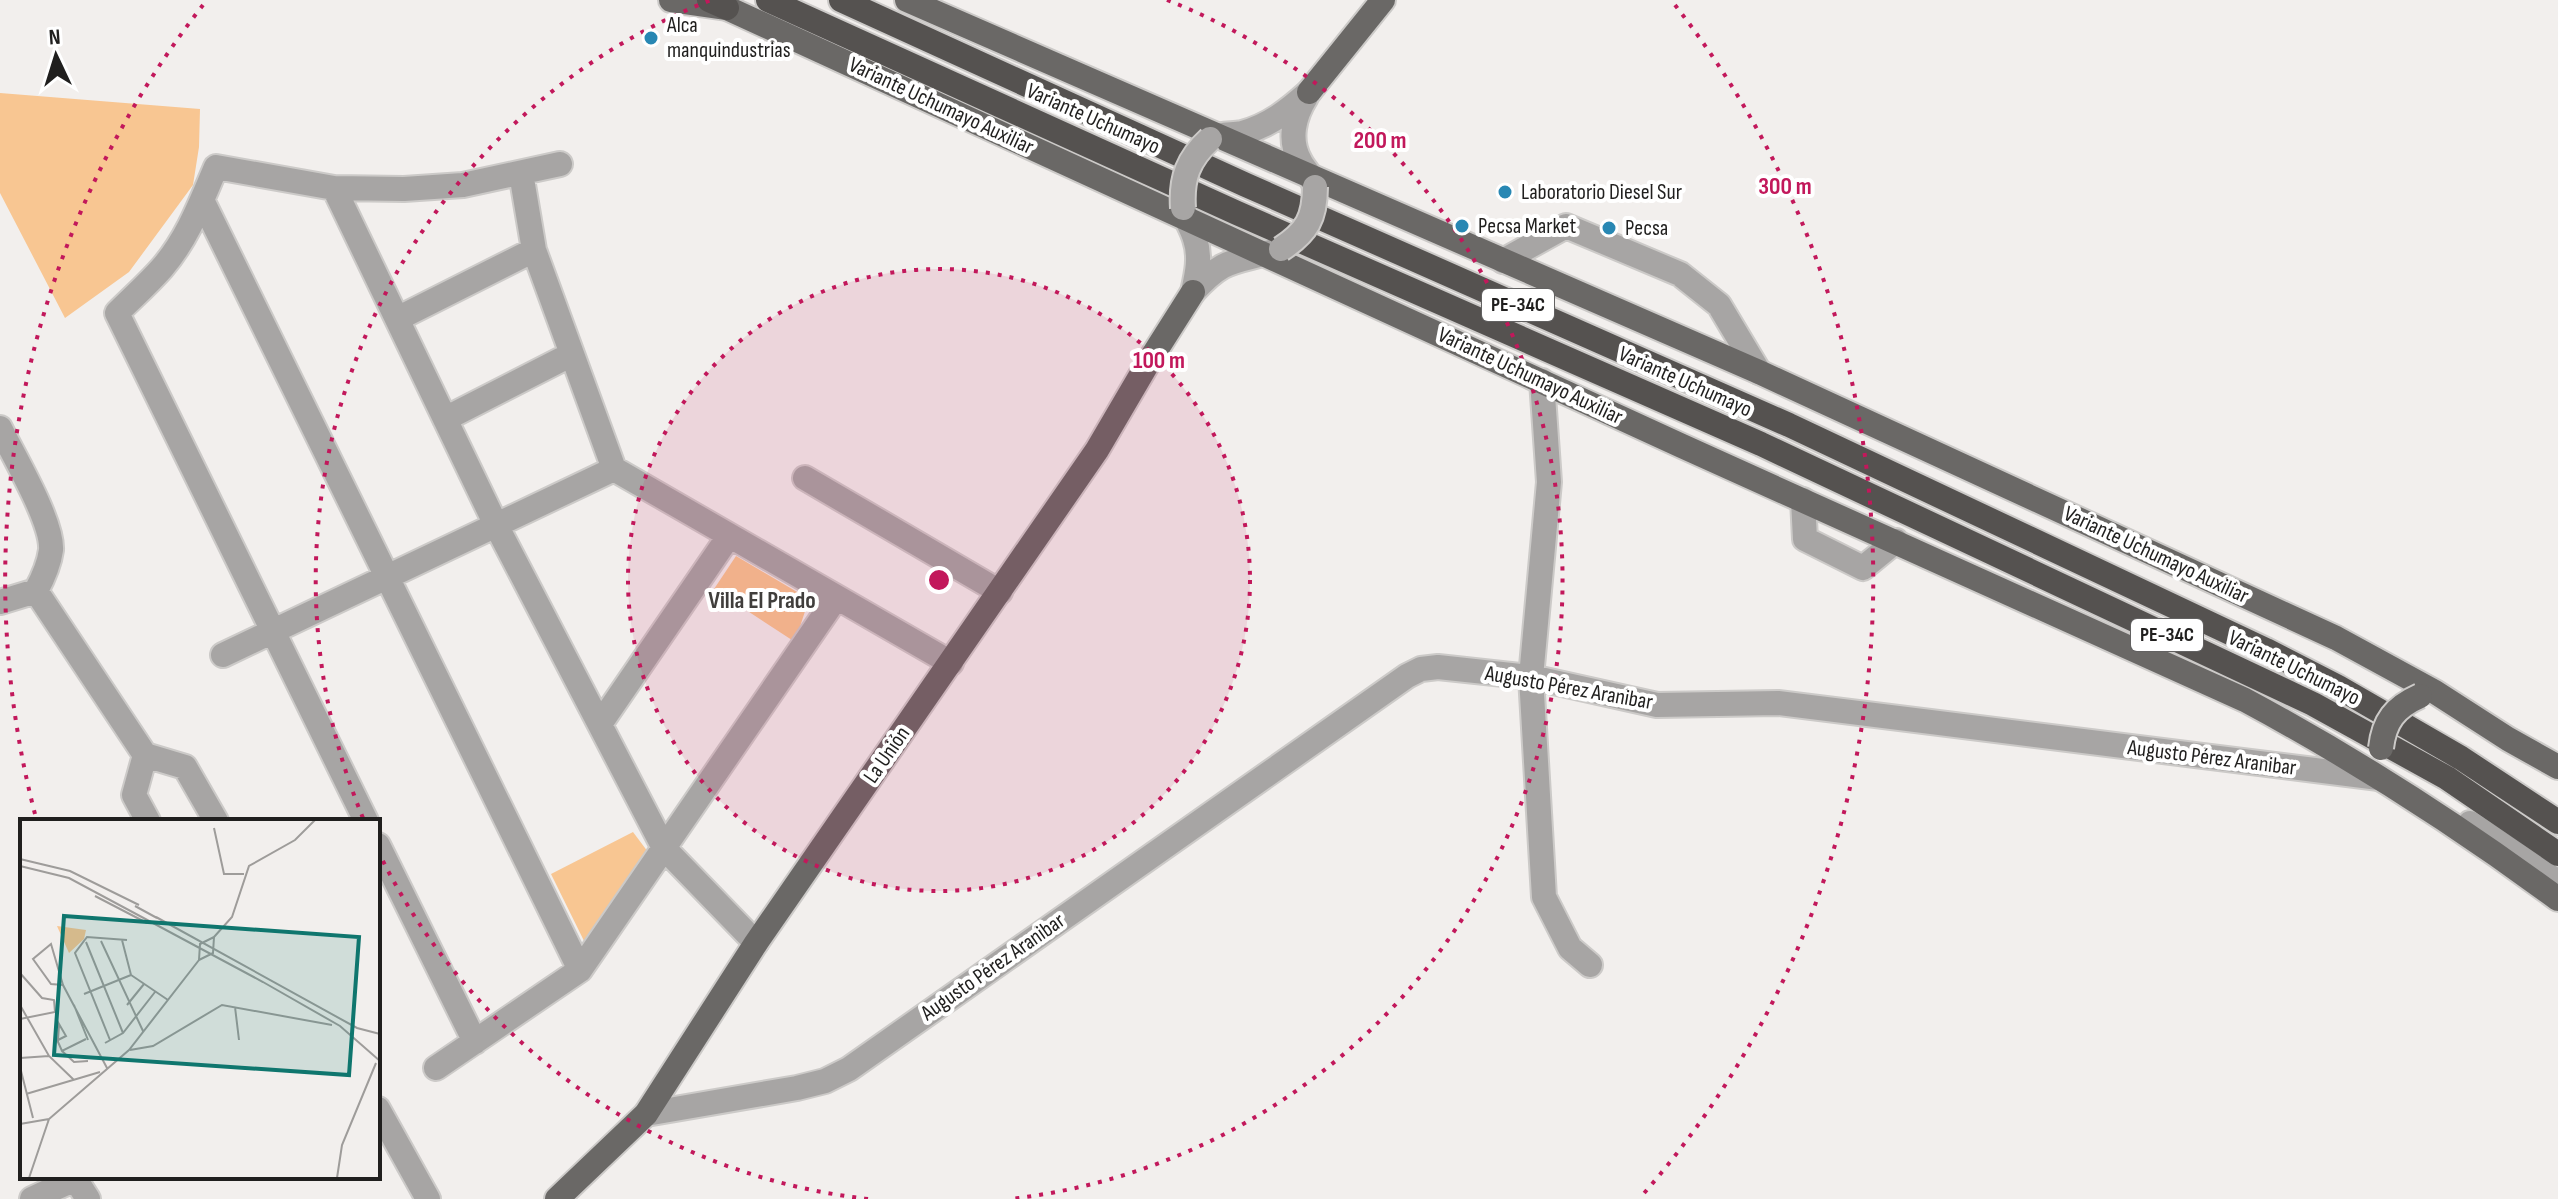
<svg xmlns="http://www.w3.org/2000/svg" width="2558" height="1199" viewBox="0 0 2558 1199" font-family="'Sofia Sans Condensed',sans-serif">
<rect width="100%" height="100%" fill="#f2efed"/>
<path fill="#f8c692" d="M 0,93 L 200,109 L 199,147 L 193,185 L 129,272 L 65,318 L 0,193 Z
M 736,556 L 809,599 L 795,642 L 714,589 Z
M 633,832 L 651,856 L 587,947 L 551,874 Z"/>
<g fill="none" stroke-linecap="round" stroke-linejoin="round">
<defs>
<path id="minor" d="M 1306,97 C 1294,116 1288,140 1300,161 C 1304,169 1311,175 1314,184
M 1210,139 C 1220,133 1231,135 1242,133 C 1269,126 1289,110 1309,92
M 521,173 L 534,250 L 614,469 L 951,663
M 334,188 L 496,525 L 664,848 L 756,943
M 202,200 L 580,970
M 1183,208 C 1185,219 1192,228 1195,239 C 1201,257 1197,274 1193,292
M 1503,261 L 1566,226 L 1680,274 L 1719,305 L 1759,372
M 1193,292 C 1224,258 1232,263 1274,251
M 397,319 L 534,250
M 1542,381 L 1549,482 L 1531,677 L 1544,897 L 1570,948 L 1590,965
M 445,419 L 572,354
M 0,428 C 13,455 53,522 51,550 C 49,565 43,578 36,591 L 0,602
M 805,478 L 1000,592
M 1803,500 L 1805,539 L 1863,568 L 1896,541
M 36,591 L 145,755 L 185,767 L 216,821
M 223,655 L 614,469
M 600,724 L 729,536
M 145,755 L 134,795 L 148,821
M 366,821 L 117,313 C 132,298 148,284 162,268 C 188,238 201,202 216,167 L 334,188 L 404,189 L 463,185 L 560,164
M 2470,823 L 2558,882
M 378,845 L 475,1042
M 436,1068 L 580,970 L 836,598
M 378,1109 L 428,1199
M 646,1114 L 797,1088 L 825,1081 L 849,1069 L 1407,676 L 1421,669 L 1438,667 L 1531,677 L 1657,705 L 1778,703 L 2379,778
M 74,1177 L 88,1199
M 32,1199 L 75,1179"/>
<path id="major" d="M 671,0 L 727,8 L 1682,446 L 2245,700 C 2353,758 2459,826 2558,899
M 907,0 L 1759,372 L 2336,638 L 2435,692 L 2508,739 L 2558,767
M 1309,92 L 1383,0
M 557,1199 L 646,1114 L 756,943 L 1097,450 L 1148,363 L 1193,292"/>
<path id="highway" d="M 709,0 L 727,8
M 768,0 L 1237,213 L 1761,444 L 2313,704 L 2447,778 L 2558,854
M 841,0 L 1246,185 L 1789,425 L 2266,650 L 2338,687 L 2461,758 L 2558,822"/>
</defs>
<use href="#minor" stroke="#cccac8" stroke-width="28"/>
<use href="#major" stroke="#cccac8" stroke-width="28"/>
<use href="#highway" stroke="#cccac8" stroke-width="28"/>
<use href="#minor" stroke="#a7a5a4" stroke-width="24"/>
<use href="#major" stroke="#6a6866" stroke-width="24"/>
<use href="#highway" stroke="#555250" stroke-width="24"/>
<defs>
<path id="minor-bridge" d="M 1183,208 C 1181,178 1188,159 1210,139
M 1281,249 C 1307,232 1315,218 1315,187"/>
<path id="major-bridge" d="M 2381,748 C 2384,721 2395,707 2420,696"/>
</defs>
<use href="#minor-bridge" stroke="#cccac8" stroke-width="28" stroke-linecap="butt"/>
<use href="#major-bridge" stroke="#cccac8" stroke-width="28" stroke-linecap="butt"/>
<use href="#minor-bridge" stroke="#a7a5a4" stroke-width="24"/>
<use href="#major-bridge" stroke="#6a6866" stroke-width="24"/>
</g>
<circle cx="939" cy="580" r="311" fill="#c2185b" fill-opacity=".12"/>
<g fill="none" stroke="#c2185b" stroke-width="4" stroke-dasharray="4 8">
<circle cx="939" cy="580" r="311"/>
<path d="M868 1199A623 623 0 0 1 379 853M363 818A623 623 0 0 1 711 0M1167 0A623 623 0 0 1 1010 1199"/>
<path d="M35 814A934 934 0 0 1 203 5M1675 5A934 934 0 0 1 1639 1199"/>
</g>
<g fill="#2887b3" stroke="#fff" stroke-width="3">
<circle cx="651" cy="38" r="8"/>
<circle cx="1505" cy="192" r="8"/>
<circle cx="1462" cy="226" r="8"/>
<circle cx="1609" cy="228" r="8"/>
</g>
<g text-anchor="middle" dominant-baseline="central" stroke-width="8" stroke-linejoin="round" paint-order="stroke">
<g fill="#fff" stroke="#636262" stroke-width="2">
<rect x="1482" y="289" width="72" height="32" rx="6"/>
<rect x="2131" y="619" width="72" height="32" rx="6"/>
</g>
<g font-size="20" font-weight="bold" fill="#201f1e">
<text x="1518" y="305">PE-34C</text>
<text x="2167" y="635">PE-34C</text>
</g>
<g font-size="22" fill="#201f1e" stroke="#fff" text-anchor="start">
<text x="667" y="25">Alca<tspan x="667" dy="25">manquindustrias</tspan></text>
<text x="1521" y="192">Laboratorio Diesel Sur</text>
<text x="1478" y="226">Pecsa Market</text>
<text x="1625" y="228">Pecsa</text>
</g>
<g font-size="22" fill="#201f1e" stroke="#fff">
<text transform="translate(941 106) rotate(25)">Variante Uchumayo Auxiliar</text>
<text transform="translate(1093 119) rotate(24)">Variante Uchumayo</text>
<text transform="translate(1530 376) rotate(25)">Variante Uchumayo Auxiliar</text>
<text transform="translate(1685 382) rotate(24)">Variante Uchumayo</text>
<text transform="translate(2156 555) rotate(25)">Variante Uchumayo Auxiliar</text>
<text transform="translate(2294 668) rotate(26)">Variante Uchumayo</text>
<text transform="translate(1569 688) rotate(10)">Augusto Pérez Aranibar</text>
<text transform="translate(887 755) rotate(-55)">La Unión</text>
<text transform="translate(2212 758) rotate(7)">Augusto Pérez Aranibar</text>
<text transform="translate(993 967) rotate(-35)">Augusto Pérez Aranibar</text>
</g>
<g font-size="24" font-weight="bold" fill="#403e3c" stroke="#fff">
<text x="762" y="600">Villa El Prado</text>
</g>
</g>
<g transform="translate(20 819)">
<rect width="360" height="360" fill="#f2efed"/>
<path d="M 37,107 L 66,111 L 64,120 L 49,134 Z" fill="#f8c692"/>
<path fill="none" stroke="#9e9c9a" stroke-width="2" d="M 194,9 L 204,55 L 224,55M 0,40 L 50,52 L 119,86M 0,47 L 49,59 L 243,163 L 320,207 L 360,242M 75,77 L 127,104M 115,87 L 137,99M 136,98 L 337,209 L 360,215M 194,118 L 193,134 L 179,141 L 180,125 ZM 194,118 L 212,98 L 229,47 L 275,21 L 295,1M 102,121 L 111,156 L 148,181M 81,122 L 123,212M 66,123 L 103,214M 0,154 L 22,179 L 34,181 L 35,193 L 0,200M 43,166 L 31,165 L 13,140 L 31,125 L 43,166 L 87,249M 64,175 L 111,156M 0,186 L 29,237 L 54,261M 54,186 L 68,221M 107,186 L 124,165M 215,188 L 219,221M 38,221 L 46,217 L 39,205 L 39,206 L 38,221 L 38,223 L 42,232 L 66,220M 90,221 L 55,134 L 67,118 L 107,121M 85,224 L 103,214 L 135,173M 110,231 L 133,227 L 202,186 L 312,206M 42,232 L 54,243 L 68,242M 0,239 L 29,237M 0,248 L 13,299M 6,275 L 80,253M 0,305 L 29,300M 9,359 L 29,300 L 109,231 L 179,141M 317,359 L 322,326 L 356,244"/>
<path fill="#0f766e" fill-opacity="0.15" stroke="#0f766e" stroke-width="4" d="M 44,97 L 339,118 L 329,256 L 34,236 Z"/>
<rect width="360" height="360" fill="none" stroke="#201f1e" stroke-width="4"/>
</g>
<circle cx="939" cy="580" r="12" fill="#c2185b" stroke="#fff" stroke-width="4"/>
<g font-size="24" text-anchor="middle" font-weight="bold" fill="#c2185b" stroke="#fff" stroke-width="8" stroke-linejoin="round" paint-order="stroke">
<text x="1380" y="148">200 m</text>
<text x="1785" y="194">300 m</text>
<text x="1159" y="368">100 m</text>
</g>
<g transform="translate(56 56) rotate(356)" stroke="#ffffff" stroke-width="6" paint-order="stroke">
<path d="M0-6L14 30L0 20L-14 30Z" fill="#201f1e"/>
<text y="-12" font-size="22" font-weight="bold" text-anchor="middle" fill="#201f1e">N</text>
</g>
</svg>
